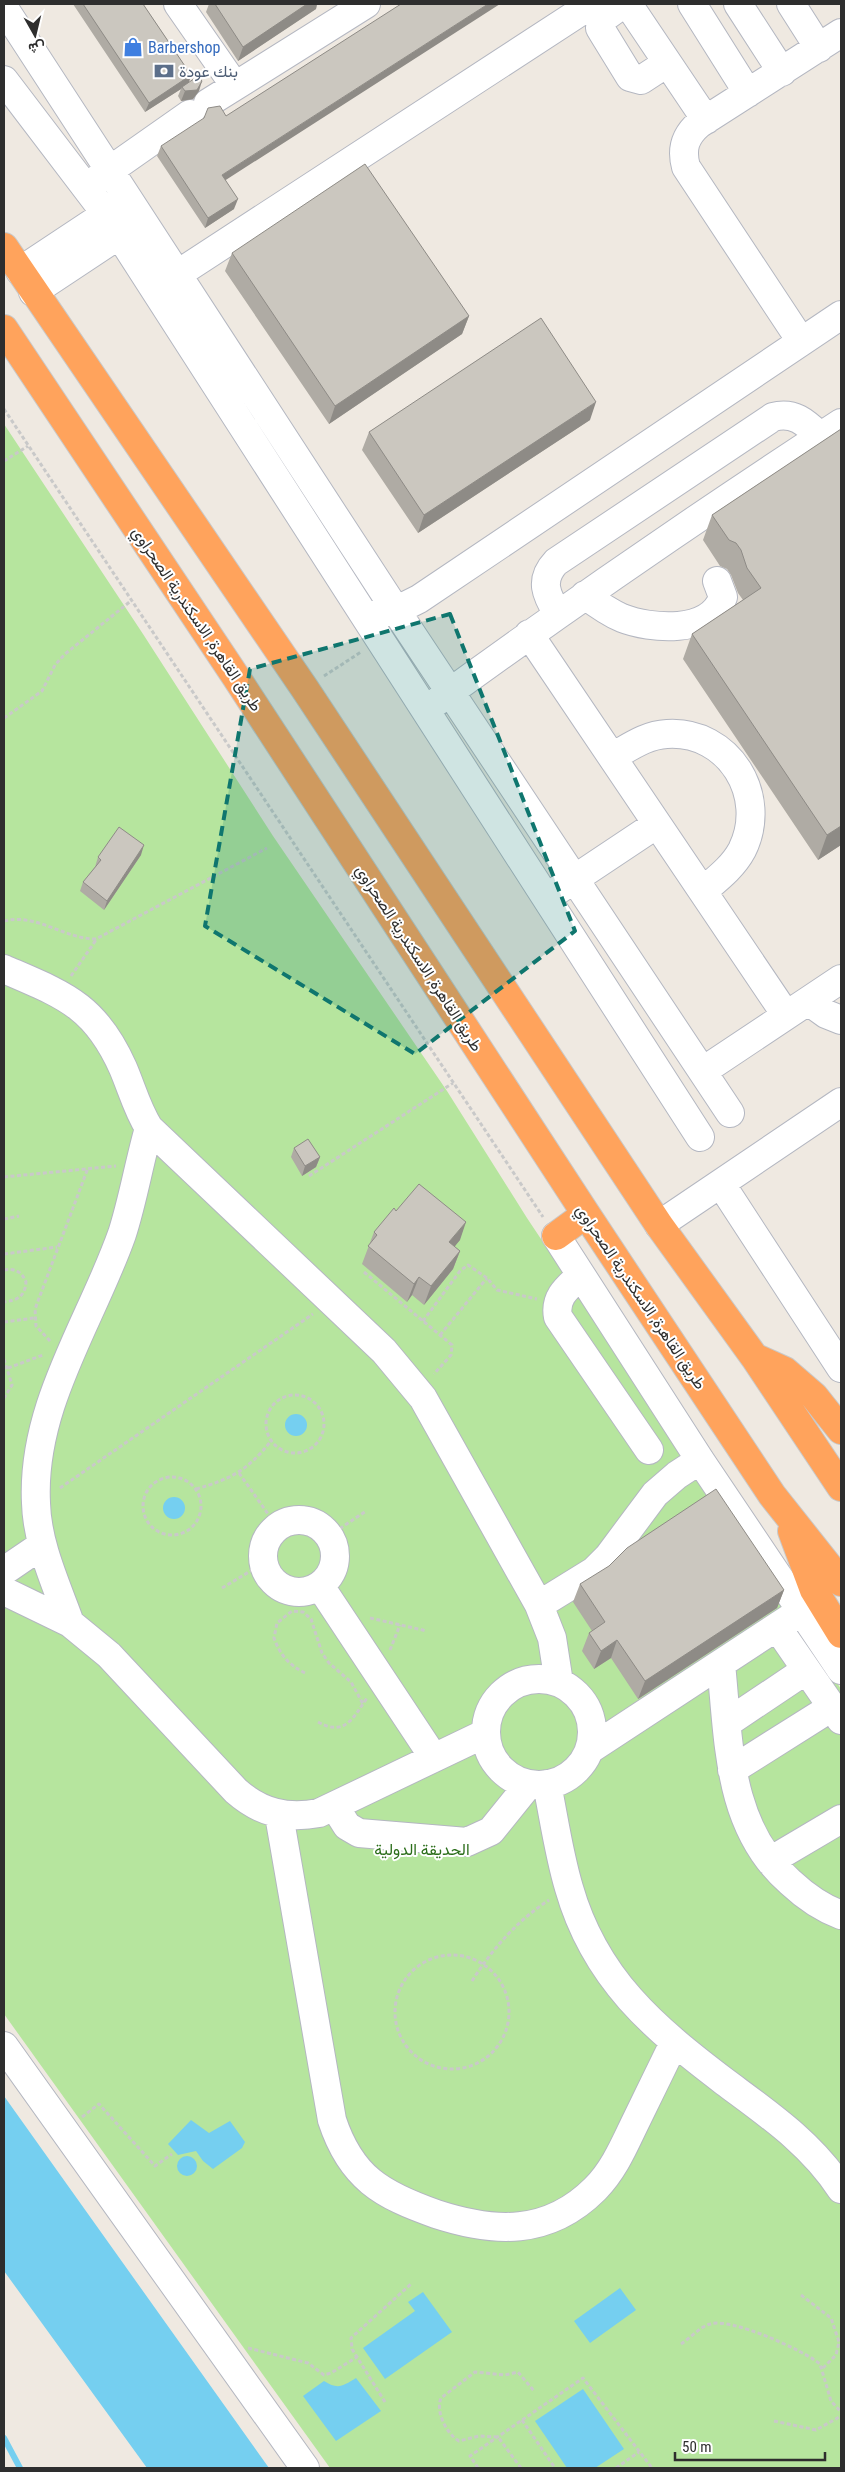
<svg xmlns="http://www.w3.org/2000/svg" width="845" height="2472" viewBox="0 0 845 2472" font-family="'Roboto Condensed',Vazirmatn,sans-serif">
<rect width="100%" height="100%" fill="#efe9e1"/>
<path fill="#b6e59e" d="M 4,424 L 143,634 L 273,836 L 447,1091 L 527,1218 L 841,1689 L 841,2468 L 330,2468 L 4,2014 Z"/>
<path fill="#75cff0" d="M285 1425a11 11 0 1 1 22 0a11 11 0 1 1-22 0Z
M163 1508a11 11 0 1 1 22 0a11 11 0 1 1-22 0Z
M 4,2096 L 269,2468 L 147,2468 L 4,2271 Z
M 191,2120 L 209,2133 L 230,2121 L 245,2142 L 242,2148 L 213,2169 L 203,2161 L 196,2151 L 178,2155 L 168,2144 Z
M177 2166a10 10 0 1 1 20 0a10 10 0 1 1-20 0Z
M 620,2288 L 636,2310 L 590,2343 L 574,2321 Z
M 423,2292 L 452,2332 L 385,2379 L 363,2348 L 415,2311 L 408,2302 Z
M 356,2378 L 381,2411 L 336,2441 L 303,2396 L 324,2381 C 338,2390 343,2386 356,2378 Z
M 583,2389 L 624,2449 L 595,2468 L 567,2468 L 535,2421 Z"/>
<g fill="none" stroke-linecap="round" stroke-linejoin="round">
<path stroke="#75cff0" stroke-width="6" d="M 4,2438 L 20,2468"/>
<defs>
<path id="minor" d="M 178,4 L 235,86
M 623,4 L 602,19 L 600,28 L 603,33 L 630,77 L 641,80 L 667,63
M 628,4 L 706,120
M 692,4 L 748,93
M 738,4 L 782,72
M 791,4 L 819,48
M 4,8 L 395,609 L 730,1113
M 4,80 L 106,214 L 700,1137
M 208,103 L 366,4
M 96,180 L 190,114
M 20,271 L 106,214
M 164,283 L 592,4
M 33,292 L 119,235
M 801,341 L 686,167 C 681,149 685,136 699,124 L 841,33
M 585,595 C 597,604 608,612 622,618 C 650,629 711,635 723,597 L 717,581
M 377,614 L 401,608 L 419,599 L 841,315
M 558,614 C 546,595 539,580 556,562 L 773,417 C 794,411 806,423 821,437
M 529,634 L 786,1015
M 435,703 C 568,606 703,513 841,423
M 612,757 C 630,747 646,735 667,734 C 729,730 769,796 742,850 C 733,867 717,879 703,891
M 558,890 L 657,824
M 4,969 C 64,995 95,1005 123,1068 C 132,1089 137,1109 149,1128 L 384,1351 L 423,1398 L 539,1605 L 552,1638 L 559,1683
M 808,1001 L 826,1014 L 841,1020
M 703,1071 L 841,979
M 721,1184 L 841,1368
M 659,1225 L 841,1102
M 556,1236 L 700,1460 L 841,1670
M 581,1275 C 568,1287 554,1297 558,1317 L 649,1450
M263 1556a36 36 0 1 1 72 0a36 36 0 1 1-72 0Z
M 4,1571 L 42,1545
M 320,1586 L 434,1758
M 4,1591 L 70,1623 L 109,1655 L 236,1791 C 261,1813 287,1819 319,1813 L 486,1733
M 539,1605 L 594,1571 L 608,1557 L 655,1494 L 677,1475 L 700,1460
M 70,1623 C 56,1584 37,1544 36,1503 C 31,1406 91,1322 122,1234 C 133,1200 139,1163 149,1128
M 777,1627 L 841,1720
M 721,1664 C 729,1742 727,1827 790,1882 C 805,1896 822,1908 841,1915
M486 1732a53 53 0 1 1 106 0a53 53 0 1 1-106 0Z
M 727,1723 L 806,1670
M 589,1750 L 801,1611
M 732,1770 L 832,1707
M 547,1784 C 554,1819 559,1855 569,1888 C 595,1979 654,2028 725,2082 C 768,2114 811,2143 841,2189
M 335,1807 L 347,1826 L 359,1833 L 467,1842 L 491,1831 L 529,1784
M 279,1815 L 332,2120 C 351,2178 382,2195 436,2214 C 494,2233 548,2236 595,2189 C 613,2171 623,2148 634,2125 C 647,2098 661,2070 674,2043
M 770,1861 L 841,1819
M 4,2046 L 305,2468"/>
<path id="highway" d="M 4,247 L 305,689 L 659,1225 L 755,1358 L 841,1487
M 4,329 L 236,677 L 586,1214 L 772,1495 L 841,1582
M 556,1236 L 586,1214
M 756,1358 L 785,1371 L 814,1396 L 841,1430
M 792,1531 L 814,1590 L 841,1634"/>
</defs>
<use href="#minor" stroke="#b4b7c1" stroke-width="30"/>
<use href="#highway" stroke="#c9c9c9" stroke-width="30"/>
<path stroke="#c9c9c9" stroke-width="3" stroke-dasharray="4 2.5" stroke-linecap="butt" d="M 4,409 L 543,1217
M 4,461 L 28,446
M 324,676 L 361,652
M 4,718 L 42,691 L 55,665 L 65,654 L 132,600
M 4,921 C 37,913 64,939 96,939 L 267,848
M 71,976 L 96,940
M 309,1176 L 453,1083
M 4,1177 L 116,1166
M 4,1219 L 19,1216
M 4,1254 L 57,1247
M 4,1270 C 15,1268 22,1272 26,1282 C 25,1297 17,1300 4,1302
M 364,1272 L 452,1345 L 451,1355 L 434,1374
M 423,1321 L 460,1271 L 468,1265 L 487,1278 L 497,1290 L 537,1299
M 4,1322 L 34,1318
M 440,1335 L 487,1278
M 50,1341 L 36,1326 L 35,1309 L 88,1168
M 4,1359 L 12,1385 L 4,1398
M 8,1368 L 43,1355
M266 1424a29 29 0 1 1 58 0a29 29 0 1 1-58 0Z
M 239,1473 L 278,1528
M143 1506a29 29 0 1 1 58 0a29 29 0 1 1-58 0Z
M 60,1488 L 313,1314
M 196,1489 C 231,1479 248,1470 271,1441
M 329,1536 L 366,1511
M 222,1588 L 264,1563
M 370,1618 L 427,1631
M 390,1650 L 400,1625
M 305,1673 C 289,1665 280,1655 274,1638 L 277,1623 L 292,1611 L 303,1612 L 311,1619 L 322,1653 L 329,1663 L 351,1682 L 363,1704
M 318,1722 C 345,1737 353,1718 367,1698
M395 2012a57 57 0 1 1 114 0a57 57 0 1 1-114 0Z
M 472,1981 C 493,1948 517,1921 549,1900
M 82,2117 L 99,2104 L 155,2166 L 172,2154
M 801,2295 L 831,2318 L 839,2342 L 836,2355 L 823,2368
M 681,2344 C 690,2338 700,2327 710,2324 C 730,2317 803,2350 820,2364 L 831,2401 L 841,2412
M 248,2348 L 308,2363 L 324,2375 L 331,2373 L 357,2357
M 385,2402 L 352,2349 L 351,2338 L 411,2284
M 522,2420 L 555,2468
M 774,2421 L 816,2430 L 841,2416
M 478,2468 L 470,2456 L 583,2378 L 652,2468
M 521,2468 L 498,2437 L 479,2436 L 459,2441 C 447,2434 435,2412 441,2398 L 475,2372 L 505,2375 L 518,2372 L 534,2391
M 616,2468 L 639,2452"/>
<use href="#minor" stroke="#fff" stroke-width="28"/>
<use href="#highway" stroke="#ffa35c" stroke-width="28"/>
</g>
<path fill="#afaba4" d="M 73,4 L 143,4 L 191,75 L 189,82 L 199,91 L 193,99 L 181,101 L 178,96 L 181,89 L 145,112 Z
M 209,4 L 317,4 L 316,9 L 238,61 L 206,12 Z
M 161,146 L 225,180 L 234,209 L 205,228 L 157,156 Z
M 232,253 L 469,316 L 462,334 L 329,424 L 225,271 Z
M 590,420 L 418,533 L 362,450 L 369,432 Z
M 841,429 L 841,845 L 818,860 L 683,659 L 692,634 L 743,600 L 738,593 L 731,575 L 727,569 L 720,566 L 703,540 L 712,515 Z
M 141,855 L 104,910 L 80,891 L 83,882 L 95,867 L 98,857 Z
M 294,1148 L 320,1157 L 316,1167 L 302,1176 L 291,1157 Z
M 396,1211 L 460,1240 L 454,1246 L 460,1251 L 453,1269 L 424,1305 L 412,1295 L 407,1302 L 362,1264 L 374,1232 Z
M 580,1584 L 784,1590 L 777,1608 L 638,1699 L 611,1658 L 594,1669 L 582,1651 L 589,1633 L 592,1631 L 573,1602 Z"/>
<path fill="#8e8b86" d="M 307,4 L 317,4 L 316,9 L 238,61 L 243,47 Z
M 488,4 L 500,4 L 218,185 L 222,175 Z
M 191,75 L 188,85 L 182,87 L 181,89 L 145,112 L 149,103 Z
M 202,81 L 199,91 L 193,99 L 181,101 L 185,91 Z
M 238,199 L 234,209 L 205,228 L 208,218 Z
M 469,316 L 462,334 L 329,424 L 335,406 Z
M 596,402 L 590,420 L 418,533 L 424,515 Z
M 841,826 L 841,845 L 818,860 L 827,835 Z
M 144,845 L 141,855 L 104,910 L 107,901 Z
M 320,1157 L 316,1167 L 302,1176 L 305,1166 Z
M 466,1222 L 460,1240 L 443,1261 L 449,1242 Z
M 460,1251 L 453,1269 L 424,1305 L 431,1286 Z
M 419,1277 L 412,1295 L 407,1302 L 414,1284 Z
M 784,1590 L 777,1608 L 638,1699 L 645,1681 Z
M 617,1640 L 611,1658 L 594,1669 L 601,1651 Z"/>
<path fill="#cbc7bf" stroke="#8e8b86" d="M 83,4 L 143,4 L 191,75 L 149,103 Z
M 215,4 L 307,4 L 243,47 Z
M 401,4 L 488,4 L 222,175 L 238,199 L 208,218 L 161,146 L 204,118 L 208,108 L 220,106 L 226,116 Z
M 198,76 L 202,81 L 197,90 L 185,91 L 182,87 Z
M 365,164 L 469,316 L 335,406 L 232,253 Z
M 541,318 L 596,402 L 424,515 L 369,432 Z
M 841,429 L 841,826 L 827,835 L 692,634 L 761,588 L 747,568 L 741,550 L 736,543 L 729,540 L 712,515 Z
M 119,827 L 144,845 L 107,901 L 83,882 L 101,860 L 98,857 Z
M 308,1139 L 320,1157 L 305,1166 L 294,1148 Z
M 419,1184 L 466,1222 L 449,1242 L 460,1251 L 431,1286 L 419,1277 L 414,1284 L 368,1246 L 377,1235 L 374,1232 L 394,1208 L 396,1211 Z
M 716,1489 L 784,1590 L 645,1681 L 617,1640 L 601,1651 L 589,1633 L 605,1622 L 580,1584 L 609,1566 L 627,1548 Z"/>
<path fill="#0f766e" fill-opacity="0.2" stroke="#0f766e" stroke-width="4" stroke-dasharray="10 6" stroke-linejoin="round" d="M 450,614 L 575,931 L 415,1054 L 205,926 L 250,669 Z"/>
<defs>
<symbol id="shop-bare" viewBox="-9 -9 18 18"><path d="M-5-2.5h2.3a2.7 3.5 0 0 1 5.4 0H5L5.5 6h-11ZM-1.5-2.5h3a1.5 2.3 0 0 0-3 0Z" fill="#3f7fe0" stroke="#fff" stroke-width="2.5" paint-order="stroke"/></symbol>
<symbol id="bank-bare" viewBox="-9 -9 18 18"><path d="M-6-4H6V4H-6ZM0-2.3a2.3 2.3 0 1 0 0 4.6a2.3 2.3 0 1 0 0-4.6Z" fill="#5c6f8a" stroke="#fff" stroke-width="2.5" paint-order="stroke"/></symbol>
</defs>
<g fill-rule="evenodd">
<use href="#shop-bare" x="119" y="33" width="28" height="28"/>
<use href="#bank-bare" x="150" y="57" width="28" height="28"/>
</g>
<g text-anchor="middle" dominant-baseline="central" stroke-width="4" stroke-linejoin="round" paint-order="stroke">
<g font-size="16" fill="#366cbe" stroke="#fff" text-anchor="start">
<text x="148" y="47">Barbershop</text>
</g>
<g font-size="16" fill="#4e5e75" stroke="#fff" text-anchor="start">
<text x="179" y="71">بنك عودة</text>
</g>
<g font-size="16" fill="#2e2e2e" stroke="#fff">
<text transform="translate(197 619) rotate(56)">طريق القاهرة, الاسكندرية الصحراوي</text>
<text transform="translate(419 958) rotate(57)">طريق القاهرة, الاسكندرية الصحراوي</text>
<text transform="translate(641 1297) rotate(56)">طريق القاهرة, الاسكندرية الصحراوي</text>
</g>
<g font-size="16" fill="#2c6e1b" stroke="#fff">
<text x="422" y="1849">الحديقة الدولية</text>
</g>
</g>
<rect width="845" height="2472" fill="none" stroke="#2e2e2e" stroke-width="10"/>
<g transform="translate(35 35) rotate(172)" stroke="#ffffff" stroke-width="4" paint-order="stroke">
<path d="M0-4L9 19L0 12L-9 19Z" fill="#2e2e2e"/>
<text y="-8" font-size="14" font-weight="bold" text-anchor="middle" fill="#2e2e2e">ش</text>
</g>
<path d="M675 2452v8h150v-8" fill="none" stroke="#2e2e2e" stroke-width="2.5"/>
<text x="682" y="2452" font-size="15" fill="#2e2e2e" stroke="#ffffff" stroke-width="4" paint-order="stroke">50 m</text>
</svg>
